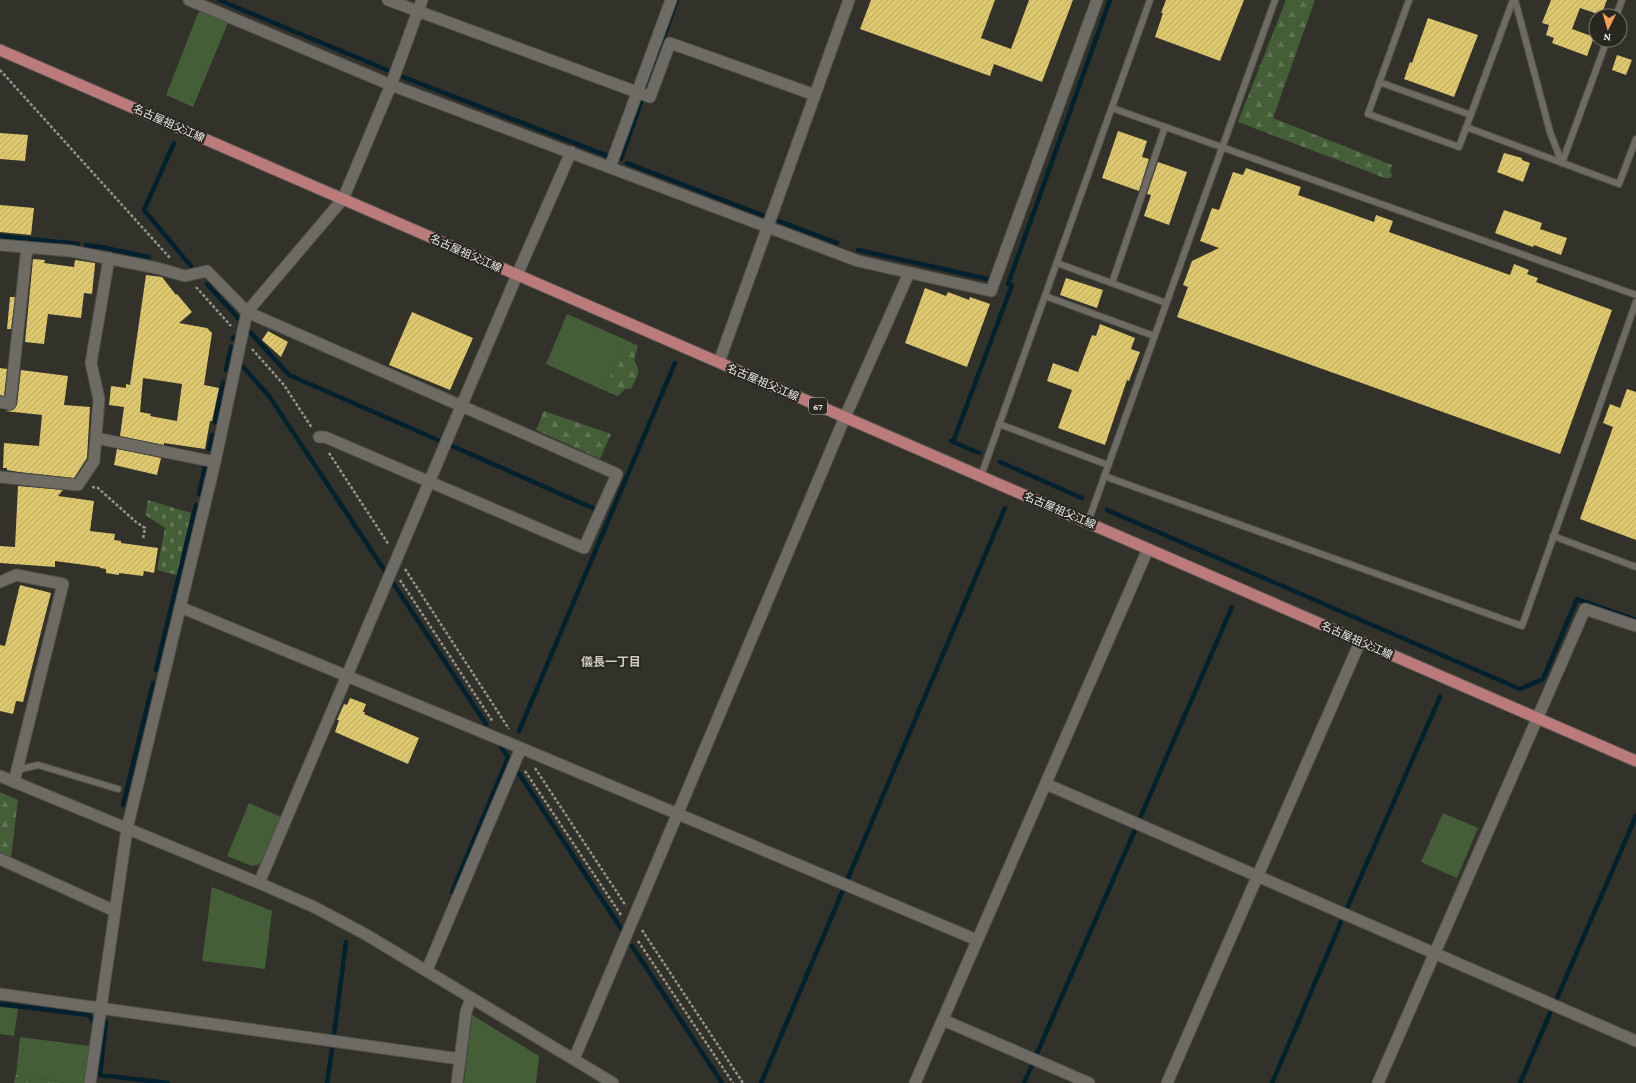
<svg xmlns="http://www.w3.org/2000/svg" width="1636" height="1083" viewBox="0 0 1636 1083" font-family="'Crimson Pro','Noto Sans JP',serif">
<defs>
<pattern id="forest-firs" width="22" height="20" patternUnits="userSpaceOnUse"><rect width="22" height="20" fill="#445f38"/><path d="M5 1l3.5 6h-7zM16 11l3.5 6h-7z" fill="#5f7655"/></pattern>
<pattern id="cemetery-stones" width="16" height="16" patternUnits="userSpaceOnUse"><rect width="16" height="16" fill="#445f38"/><path d="M2 7V4a2 2 0 0 1 4 0v3zM10 15v-3a2 2 0 0 1 4 0v3z" fill="#5f7655"/></pattern>
<pattern id="building-hatch" width="6" height="6" patternUnits="userSpaceOnUse"><rect width="6" height="6" fill="#ddc86e"/><path d="M-1 1l2-2M0 6l6-6M5 7l2-2" fill="none" stroke="#b8a864"/></pattern>
</defs>
<rect width="100%" height="100%" fill="#32312a"/>
<path fill="#445f38" d="M 199,11 L 228,23 L 193,107 L 166,95 Z
M 567,314 L 626,340 L 603,390 L 546,364 Z
M 249,803 L 281,817 L 260,864 L 252,866 L 227,856 Z
M 1443,813 L 1478,828 L 1457,878 L 1421,862 Z
M 212,887 L 272,911 L 265,969 L 202,961 Z
M 0,1007 L 18,1009 L 14,1036 L 0,1034 Z
M 472,1015 L 539,1056 L 536,1083 L 464,1083 Z
M 20,1037 L 90,1046 L 85,1083 L 74,1083 L 16,1075 Z"/>
<path fill="url(#forest-firs)" d="M 1286,0 L 1315,0 L 1273,118 L 1392,165 L 1390,172 L 1392,174 L 1391,178 L 1385,178 L 1238,122 Z
M 626,340 L 638,346 L 634,360 C 642,373 637,376 631,389 L 625,389 L 618,396 L 603,390 Z
M 544,411 L 611,434 L 600,459 L 536,430 Z
M 0,792 L 18,800 L 11,857 L 0,852 Z
M 16,1075 L 74,1083 L 14,1083 Z"/>
<path fill="url(#cemetery-stones)" d="M 148,500 L 191,513 L 177,575 L 157,570 L 165,528 L 145,515 Z"/>
<g fill="none" stroke-linecap="round" stroke-linejoin="round">
<path stroke="#01212f" stroke-width="4.5" d="M 219,0 L 387,70
M 403,77 L 608,156
M 645,89 L 677,0
M 174,143 L 144,210 L 191,266
M 621,159 L 641,102
M 627,163 L 762,215
M 779,221 L 837,243
M 0,236 L 78,244
M 86,245 L 107,248
M 110,249 L 149,257
M 858,250 L 988,279
M 207,284 L 239,319
M 251,333 L 289,375 L 438,440
M 233,339 L 234,337
M 243,367 L 269,396 L 385,571
M 226,370 L 231,347
M 215,422 L 223,382
M 951,441 L 979,453
M 953,442 L 1012,285 L 1008,284 L 1110,0
M 452,446 L 595,509
M 209,449 L 212,435
M 1000,462 L 1082,498
M 199,494 L 205,467
M 1107,510 L 1520,689 L 1543,679 L 1577,599 L 1636,620
M 393,583 L 486,724
M 156,670 L 196,505
M 519,731 L 675,363
M 500,745 L 509,759
M 518,772 L 622,930
M 123,805 L 153,683
M 1140,818 L 1232,607
M 848,878 L 1005,508
M 452,892 L 508,758
M 1347,908 L 1440,697
M 632,946 L 722,1083
M 1557,998 L 1636,816
M 0,1004 L 89,1015 L 92,1020
M 106,1022 L 100,1075 L 168,1083
M 334,1035 L 346,942
M 1037,1053 L 1135,830
M 327,1083 L 332,1049
M 761,1083 L 843,890
M 1024,1083 L 1032,1065
M 1272,1083 L 1341,922
M 1520,1083 L 1550,1013"/>
</g>
<path fill="url(#building-hatch)" fill-rule="evenodd" d="M 871,0 L 995,0 L 981,38 L 1011,49 L 1029,0 L 1073,0 L 1042,82 L 994,64 L 990,76 L 860,29 Z
M 1166,0 L 1244,0 L 1220,61 L 1155,37 L 1163,13 L 1161,13 Z
M 1551,0 L 1607,0 L 1601,15 L 1580,8 L 1572,29 L 1594,37 L 1587,56 L 1552,43 L 1554,38 L 1546,35 L 1549,25 L 1542,23 Z
M 1428,18 L 1478,35 L 1454,97 L 1404,79 L 1410,62 L 1412,63 Z
M 1617,55 L 1632,60 L 1626,75 L 1612,70 Z
M 1118,131 L 1147,141 L 1142,157 L 1149,159 L 1139,191 L 1102,178 Z
M 0,133 L 28,135 L 25,161 L 0,159 Z
M 1504,153 L 1522,158 L 1522,160 L 1530,163 L 1523,182 L 1497,172 Z
M 1158,162 L 1187,172 L 1169,225 L 1144,216 L 1151,195 L 1147,194 Z
M 1246,168 L 1301,187 L 1298,195 L 1374,222 L 1376,215 L 1393,221 L 1389,232 L 1510,275 L 1514,264 L 1529,270 L 1527,274 L 1538,278 L 1536,282 L 1612,310 L 1560,454 L 1177,317 L 1188,287 L 1183,285 L 1192,261 L 1219,248 L 1200,241 L 1212,208 L 1219,210 L 1233,172 L 1243,175 Z
M 0,205 L 34,208 L 31,235 L 0,232 Z
M 1504,210 L 1542,223 L 1540,229 L 1567,238 L 1561,255 L 1534,245 L 1533,247 L 1495,233 Z
M 33,259 L 45,260 L 44,263 L 74,267 L 75,260 L 95,263 L 95,265 L 92,294 L 84,293 L 81,318 L 48,314 L 44,344 L 25,342 Z
M 146,275 L 162,277 L 176,295 L 177,294 L 192,312 L 179,323 L 207,328 L 212,333 L 204,385 L 219,388 L 212,421 L 210,421 L 205,449 L 164,443 L 164,445 L 120,436 L 124,407 L 109,405 L 111,386 L 126,388 L 126,384 L 130,385 ZM 143,378 L 182,384 L 177,421 L 150,416 L 151,414 L 140,412 Z
M 1066,278 L 1103,290 L 1097,308 L 1060,295 Z
M 925,288 L 946,296 L 948,292 L 969,300 L 970,297 L 990,304 L 967,367 L 905,343 Z
M 10,297 L 15,297 L 11,329 L 7,329 Z
M 412,312 L 473,338 L 450,390 L 389,365 Z
M 1100,324 L 1135,338 L 1131,349 L 1140,352 L 1129,381 L 1127,380 L 1105,445 L 1058,428 L 1072,390 L 1047,381 L 1053,363 L 1078,372 L 1092,335 L 1096,336 Z
M 268,331 L 288,342 L 281,357 L 262,340 Z
M 0,368 L 7,369 L 4,396 L 0,395 Z
M 21,370 L 68,376 L 64,405 L 90,407 L 87,458 L 74,478 L 19,472 L 7,470 L 7,468 L 3,468 L 4,443 L 39,446 L 42,415 L 5,411 L 13,410 L 17,405 Z
M 1627,389 L 1636,392 L 1636,540 L 1580,519 L 1613,427 L 1603,423 L 1610,404 L 1620,408 Z
M 117,449 L 161,458 L 157,475 L 114,465 Z
M 18,486 L 63,490 L 58,496 L 94,501 L 90,531 L 115,534 L 114,540 L 121,541 L 121,543 L 158,548 L 154,573 L 144,571 L 143,576 L 119,573 L 119,575 L 106,573 L 106,569 L 100,568 L 100,567 L 55,561 L 55,567 L 0,563 L 0,546 L 15,547 Z
M 20,585 L 51,593 L 23,702 L 16,701 L 13,714 L 0,711 L 0,645 L 5,646 Z
M 350,698 L 366,704 L 363,712 L 365,712 L 364,714 L 419,738 L 408,764 L 335,732 L 339,720 L 337,720 L 344,704 L 347,705 Z"/>
<g fill="none" stroke-linecap="round" stroke-linejoin="round">
<defs>
<path id="service" d="M 1409,0 L 1368,114 L 1459,147 L 1513,0
M 1515,0 L 1550,132 L 1562,163
M 1616,16 L 1622,0
M 1379,82 L 1471,115
M 1112,108 L 1636,295
M 1466,127 L 1619,184 L 1636,139
M 1562,163 L 1607,40
M 1057,263 L 1166,303
M 1112,283 L 1165,127
M 1045,296 L 1154,336
M 999,424 L 1108,465
M 981,476 L 1150,0
M 1104,476 L 1522,626 L 1636,302
M 1088,522 L 1275,0
M 1553,536 L 1636,567
M 17,770 L 38,765 L 118,789"/>
<path id="minor" d="M 189,0 L 391,85 L 858,261 L 991,291 L 1097,0
M 388,0 L 650,97 L 670,43 L 815,95
M 610,167 L 671,0
M 0,245 L 71,251 L 157,268 L 185,276 L 207,271 L 247,312 L 617,474 L 584,548 L 325,437 L 319,437
M 719,362 L 849,0
M 0,402 L 10,404 L 27,247
M 96,438 L 215,462
M 0,477 L 78,485 L 94,461 L 99,399 L 91,363 L 109,258
M 0,582 L 16,575 L 63,584 L 14,782
M 180,607 L 521,748 L 977,940
M 1046,784 L 1636,1041
M 0,859 L 115,911
M 259,883 L 517,275 L 571,152
M 427,970 L 521,748
M 0,994 L 460,1059
M 943,1020 L 1089,1083
M 574,1059 L 845,417 L 909,273
M 90,1083 L 127,829 L 215,462 L 247,312 L 343,199 L 391,85 L 422,0
M 457,1083 L 466,1012 L 471,998
M 915,1083 L 1148,549
M 1167,1083 L 1360,642
M 1378,1083 L 1585,609 L 1636,626"/>
<path id="tertiary" d="M 0,776 L 259,883 L 314,907 L 365,934 L 613,1083"/>
<path id="primary" d="M 0,50 L 1636,761"/>
</defs>
<use href="#service" stroke="#515049" stroke-width="8"/>
<use href="#minor" stroke="#515049" stroke-width="13"/>
<use href="#tertiary" stroke="#515049" stroke-width="13"/>
<use href="#primary" stroke="#515049" stroke-width="13"/>
<path stroke="#94938d" stroke-width="2.5" stroke-dasharray="3 2" stroke-linecap="butt" d="M 0,70 L 170,258
M 196,287 L 231,326
M 252,349 L 284,385 L 312,428
M 329,453 L 389,545
M 92,487 L 98,488 L 136,522 L 145,528 L 143,539
M 405,569 L 509,729
M 400,580 L 493,722
M 535,768 L 626,906
M 525,771 L 621,915
M 642,930 L 743,1083
M 638,941 L 733,1083"/>
<use href="#service" stroke="#6d6b63" stroke-width="6"/>
<use href="#minor" stroke="#6d6b63" stroke-width="11"/>
<use href="#tertiary" stroke="#6d6b63" stroke-width="11"/>
<use href="#primary" stroke="#bc7b7b" stroke-width="11"/>
</g>
<g text-anchor="middle" dominant-baseline="central" stroke-width="4" stroke-linejoin="round" paint-order="stroke">
<rect fill="#282720" stroke="#b1b0ab" stroke-width="1" x="809" y="398" width="18" height="16" rx="3"/>
<g font-size="10" font-weight="bold" fill="#ecebe7">
<text x="818" y="406">67</text>
</g>
<g font-size="11" fill="#ecebe7" stroke="#282720">
<text transform="translate(169 123) rotate(24)">名古屋祖父江線</text>
<text transform="translate(466 253) rotate(24)">名古屋祖父江線</text>
<text transform="translate(763 382) rotate(23)">名古屋祖父江線</text>
<text transform="translate(1060 510) rotate(23)">名古屋祖父江線</text>
<text transform="translate(1357 640) rotate(24)">名古屋祖父江線</text>
</g>
<g font-size="12" font-weight="bold" fill="#cdcbc3" stroke="#282720">
<text x="611" y="662">儀長一丁目</text>
</g>
</g>
<g transform="translate(1608 28) rotate(185)"><circle r="19" fill="#282720" stroke="#767570"/>
<path d="M0-3L7 15L0 10L-7 15Z" fill="#fa9f4f"/>
<text y="-6" font-size="11" font-weight="bold" text-anchor="middle" fill="#ecebe7">N</text>
</g>
</svg>
